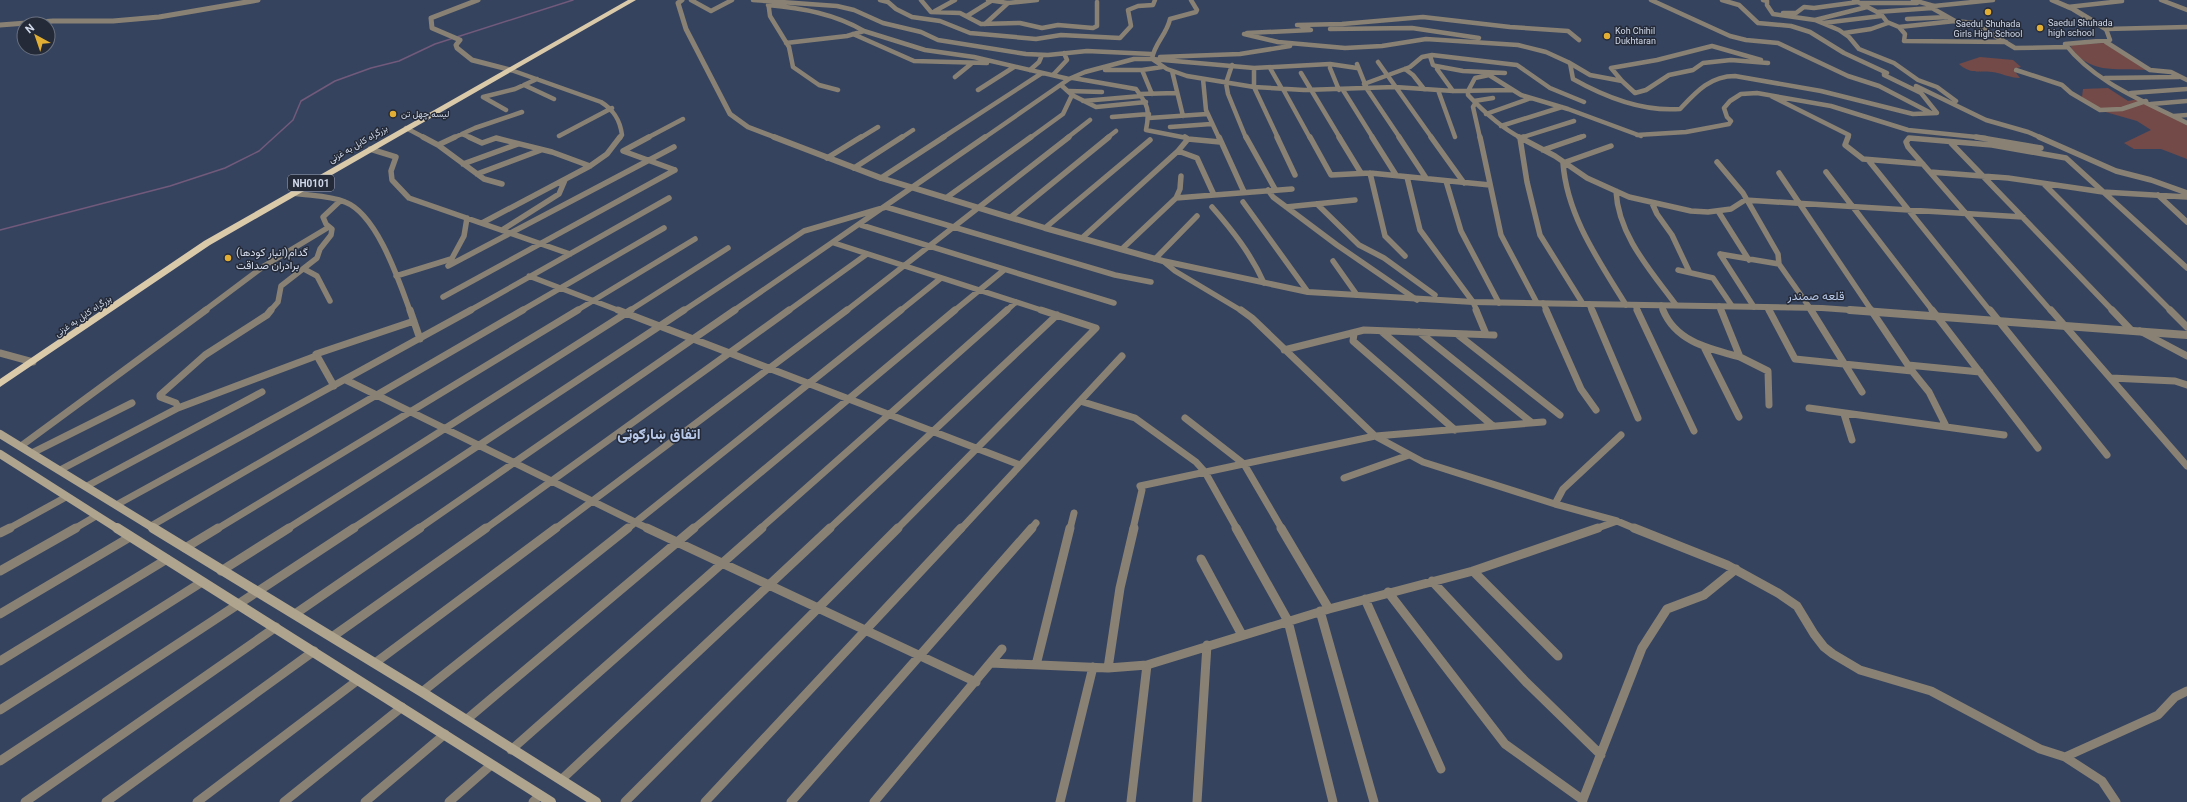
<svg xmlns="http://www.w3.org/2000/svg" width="2187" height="802" viewBox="0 0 2187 802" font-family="Roboto,Vazirmatn,sans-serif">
<rect width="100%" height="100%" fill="#36435f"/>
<path fill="#734a47" d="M 2104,43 L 2147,70 C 2115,68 2087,75 2069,44 Z
M 1980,57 L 2013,60 L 2021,67 L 2013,69 L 2020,78 C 2010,78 2001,73 1992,72 C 1978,71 1970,74 1959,64 Z
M 2108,88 L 2128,101 L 2139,99 L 2187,125 L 2187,159 L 2161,149 L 2134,149 L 2124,143 L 2151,130 L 2137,121 L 2102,111 L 2082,97 L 2083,89 Z"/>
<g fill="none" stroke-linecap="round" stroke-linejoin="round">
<path stroke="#725a7b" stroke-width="1.5" d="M 0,230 L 170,186 L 225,168 L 259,151 L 293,120 L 301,101 L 335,81 L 371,68 L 399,61 L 435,44 L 573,0"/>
<path stroke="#898274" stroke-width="4.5" d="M 691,0 L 711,11 L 732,0
M 753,0 L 837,6 L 854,10 L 883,23 L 921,32 L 938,40 L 1026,54 L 1048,55 L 1087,51 L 1151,54
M 880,0 L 888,2 L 896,9 L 912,17 L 940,21 L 970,33 L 1036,39 L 1061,35 L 1120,38 L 1131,26 L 1128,10 L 1138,6 L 1153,5 L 1155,0
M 921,0 L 931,12 L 960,13 L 981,24 L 1020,23 L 1042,28 L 1058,25 L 1093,28 L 1097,26 L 1097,2
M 988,0 L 1008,3 L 1037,0
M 1191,0 L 1197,10 L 1196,12 L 1170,19 C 1167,34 1154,44 1152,59 L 1254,68 L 1330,64 L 1357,68
M 1651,0 L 1730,36 L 1746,40 L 1778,43 L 1848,76 L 1879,86 L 1931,113
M 1722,0 L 1739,5 L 1758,23 L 1791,26 L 1810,32 L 1844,53 L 1887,73
M 1763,0 L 1767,1 L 1767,5 L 1773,14 L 1815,20 L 1839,30 L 1849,37 L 1859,49 L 1894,63 L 1918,80 L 1937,87 L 1956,101
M 1854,0 L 1881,14 L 1887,22 L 1899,27 L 1905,34 L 1904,41 L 2006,42
M 1913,0 L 1934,6 L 1993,0
M 2161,0 L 2187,10
M 768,1 L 770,16 L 789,47 L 793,67 L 819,85 L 838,90
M 1860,3 L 1917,3
M 768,5 C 802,8 835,14 864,31 L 847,36 L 786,43
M 1934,6 L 1932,8 L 1955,21 L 1974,23 L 2015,48 L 2067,47
M 2068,7 L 2122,1
M 935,11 L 955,0
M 1877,12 L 1932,8
M 1783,13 L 1796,13 L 1804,7 L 1814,8 L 1858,2
M 967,16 L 991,1
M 1907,19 L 1948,17
M 1815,20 L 1867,7
M 1823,23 L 1881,16
M 985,24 L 1008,3
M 1297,25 L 1342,24 L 1423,17 L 1510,27 L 1568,31 L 1579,40
M 1899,27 L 1955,21
M 2187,27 L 2106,29 L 2110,40 L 2065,44 C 2095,83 2144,101 2187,123
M 1330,29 L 1412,28 L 1479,38
M 864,31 L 925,50 L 974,57 L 1069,79
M 1247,33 L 1311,30 L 1299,25
M 1844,33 L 1871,29 L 1888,23
M 853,34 L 914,61 L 987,63
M 1244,34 L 1278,42 L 1345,48 L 1382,46 L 1426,39 L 1518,45 L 1546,52 L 1570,63 L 1573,79 C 1605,97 1642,112 1680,109 C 1696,92 1710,76 1735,76 L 1821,91 L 1913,114 L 1937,113 L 1921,93 L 1884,75 L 1884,72
M 2106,42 L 2150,70 L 2171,72 L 2187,80
M 1430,56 L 1433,65 L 1438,67 L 1437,69 L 1453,91
M 1160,57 L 1240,54 L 1290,46
M 1378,62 L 1432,138
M 1568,62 L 1590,75 L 1622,81 L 1635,93 L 1646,90 L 1669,75 L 1693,70 L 1703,63 L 1731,60 L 1768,63
M 1357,64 L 1367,89 L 1400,138
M 1232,65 L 1226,83 L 1228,94 L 1246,138
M 1436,66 L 1463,71 L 1505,73
M 1254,68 L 1254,87 L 1278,138
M 1270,68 L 1282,89
M 1330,68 L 1339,90
M 1405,69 L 1413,75 L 1424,89
M 511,70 L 601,102 C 614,110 620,120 622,135 L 620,138
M 1030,70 L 1039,62 L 1042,55
M 1105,70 L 1142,70 L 1162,67
M 1142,70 L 1152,94
M 2016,70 L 2062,85 L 2071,93 L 2100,110 L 2122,109 L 2146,101
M 1172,71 L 1183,116
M 1301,73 L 1340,138
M 1053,75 L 1067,60 L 1064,53
M 955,77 L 971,64
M 1073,78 L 1136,89 C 1148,105 1150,110 1146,130 L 1187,138
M 2105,78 L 2179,77
M 1203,79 L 1206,110 L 1219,138
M 1622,81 L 1611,68 L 1657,60 L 1712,46 L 1761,60
M 1364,84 L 1410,67 L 1422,57 L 1432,55 L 1517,65 L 1550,88 L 1584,102
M 524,85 L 554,99
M 1916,86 L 1986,120 L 2028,132 L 2042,138
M 1283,89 L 1310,138
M 978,90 L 1014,67
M 1343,90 L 1373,138
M 1438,90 L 1455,137
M 1069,91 L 1102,92
M 1468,91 L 1468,95 C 1484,112 1500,127 1521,138
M 1468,91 L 1475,78 L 1489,75 L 1521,95 L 1568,109 L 1641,136
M 2131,93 L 2187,89
M 1140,94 L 1176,93
M 1072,95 L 1096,107 L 1146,102
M 1771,96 L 1849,135 L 1848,138
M 483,97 L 515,89 L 537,79
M 483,97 L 506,110
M 1083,101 L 1141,96
M 1474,101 L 1493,98
M 1476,102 L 1473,107 L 1480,138
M 2151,104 L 2187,101
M 1486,114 L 1531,98
M 2174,116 L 2187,115
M 1112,117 L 1149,114
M 1149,118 L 1207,114
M 1501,126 L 1562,107
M 1170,127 L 1211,124
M 406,128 L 425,138
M 462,134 L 471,138
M 1637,135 L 1686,132 L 1729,124 L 1731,121 L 1727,117 L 1724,108 L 1730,101 L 1741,94 L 1757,93 L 1831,106 L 1908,130 L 1986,138
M 559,136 L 612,108
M 453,138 L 475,128 L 522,112
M 647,138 L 683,119
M 860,138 L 878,127
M 901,138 L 913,130
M 942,138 L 1042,73
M 984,138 L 1069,79 L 1085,72 L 1134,59 L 1152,59 L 1167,69 L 1187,76 L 1254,87 L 1304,90 L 1395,87 L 1453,91 L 1513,90
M 1030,138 L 1063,114 L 1072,95 L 1061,85
M 1067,138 L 1090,120
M 1107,138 L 1116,131
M 1520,138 L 1574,121
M 1578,138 L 1584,136"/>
<path stroke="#898274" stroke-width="5.5" d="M 423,137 L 438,145 L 484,179 L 502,184
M 469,137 L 482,143 L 496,138 L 552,152 L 590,166
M 649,137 L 623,151 L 675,170
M 1219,137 L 1244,192
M 1246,137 L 1275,189
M 1277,137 L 1295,175
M 1310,137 L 1331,175 L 1370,173 L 1490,185
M 1339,137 L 1361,173
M 1372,137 L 1396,175
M 1399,137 L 1426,178
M 1431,137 L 1464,183
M 1480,137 L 1501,235 L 1537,303
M 1519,137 L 1555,156 L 1587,178 L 1629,197 L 1691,211 L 1708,212 L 1731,209 L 1745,200 L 2023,217
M 1523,137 L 1520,138 L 1527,182 L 1540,235 L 1583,304
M 1848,137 L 1845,145 L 1863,159 L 1923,164
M 1976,137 L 2041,148
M 2039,137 L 2116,171 L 2151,180 L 2187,193
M 1188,139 L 1220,142
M 1951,143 L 2113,311
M 438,145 L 455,137
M 1611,146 L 1563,163 C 1567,216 1599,261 1626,305
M 370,149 L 396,157 L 391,171 L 392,180 L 409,198 L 570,254
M 1543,150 L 1581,137
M 1178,151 L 1197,158 L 1214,195
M 827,158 L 861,137
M 1869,161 L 1990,311
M 1717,162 L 1743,193 L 1778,254 L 1779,264 L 1812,311
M 463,164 L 518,144
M 854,168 L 902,137
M 1826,172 L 1933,311
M 1930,172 L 2008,178 L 2103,192 L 2187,197
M 1370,173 L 1385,236 L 1405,256
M 1779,173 L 1872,311
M 477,174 L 541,150
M 1407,177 L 1420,230 L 1473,302 L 1477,311
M 881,178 L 944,137
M 1446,181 L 1461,231 L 1499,303
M 2044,184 L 2171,311
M 1268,190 L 1273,197 L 1337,245 L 1417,300
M 1616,191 C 1618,235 1651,271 1676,305
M 293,193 C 310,196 329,195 345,202 C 377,214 399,281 410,311
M 2158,195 L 2187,222
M 946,198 L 1031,137
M 1176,198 L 1292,189
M 1243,202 L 1308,292
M 1652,203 L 1657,214 L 1672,235 L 1689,271
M 1317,204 L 1359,245 L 1384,258 L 1435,295
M 1212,207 C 1233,231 1251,254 1264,283
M 1286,207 L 1355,200
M 1718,211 L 1749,260
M 1011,217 L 1109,137
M 482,223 L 590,166 L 607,154 L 620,137
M 861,225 L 1114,303
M 1045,228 L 1150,140
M 502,230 L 559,194 L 565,180
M 1082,238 L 1178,151 L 1188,139 L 1185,137
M 834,243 L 1044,311
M 1123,248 L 1176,198 L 1180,189 L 1181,176
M 1720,254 L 1754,307
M 1720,254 L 1779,264
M 1155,259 L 1197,216
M 1163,261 L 1175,271 L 1242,311
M 1333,261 L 1357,295
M 450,262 L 464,236 L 467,218
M 448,266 L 674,147
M 304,269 L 317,276 L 330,301
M 1678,270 L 1713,278 L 1732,306
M 396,276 L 451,259
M 529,276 L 620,311
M 443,297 L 675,170
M 1543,303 L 1547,311
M 1589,304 L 1592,311
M 1635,305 L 1638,311
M 1661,305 L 1663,311
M 1719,306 L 1721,311
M 1767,307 L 1769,311
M 204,311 L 264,266 L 329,227
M 270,311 L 278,302 L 281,286 L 317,258 L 320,249 L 331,235 L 332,229 L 326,224 L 323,217 L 340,201
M 469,311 L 669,198
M 521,311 L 664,228
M 576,311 L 695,239
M 629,311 L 728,248
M 683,311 L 804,231 L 886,207 L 1115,275 L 1151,282
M 733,311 L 985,137
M 788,311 L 867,254
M 846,311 L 1069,137
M 900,311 L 941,278
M 954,311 L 1004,270
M 1006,311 L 1016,302
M 2051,311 L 1908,147 L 1906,142 L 1909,138 L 1992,145 L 2066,158 L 2187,268"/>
<path stroke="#898274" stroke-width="7" d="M 410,310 L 420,339
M 618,310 L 1020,465
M 1241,310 L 1252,318 L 1375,436 L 1423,462 L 1555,504 L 1617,521 L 1636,529
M 1476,310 L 1486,334
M 1546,310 L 1581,389 L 1596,410
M 1592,310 L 1638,418
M 1637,310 L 1694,431
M 1663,310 C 1676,342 1710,349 1740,357
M 1721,310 L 1740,357 L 1768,371 L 1769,405
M 1769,310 L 1795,359 L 1912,371
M 1811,310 L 1862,392
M 1871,310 L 1912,371 L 1929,392 L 1946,426
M 1932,310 L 2038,448
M 1990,310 L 2107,455
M 2051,310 L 2187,466
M 2112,310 L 2131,330
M 2170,310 L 2187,327
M 1381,331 L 1493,426
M 2140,331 L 2187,356
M 1419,332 L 1531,422
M 1354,334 L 1353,341 L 1455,430
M 1457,334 L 1560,415
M 1705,349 L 1739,417
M 1284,350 L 1364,330 L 1494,335
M 0,353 L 33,362
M 1908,365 L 1980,372
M 2111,378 L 2175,381 L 2187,385
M 346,380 L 649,529
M 334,386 L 316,354 L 414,321
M 1080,401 L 1135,418 L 1196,462 L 1205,472 L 1237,529
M 178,408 L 316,356
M 1809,408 L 2004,435
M 1844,414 L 1852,440
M 1185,418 L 1244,464 L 1282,529
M 1376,436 L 1543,422
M 21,446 L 206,310
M 32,453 L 132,403
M 60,470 L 178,408 L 176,403 L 160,397 L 160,395 L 205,355 L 267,315 L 271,310
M 1344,478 L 1409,455
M 87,486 L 262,392
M 118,504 L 471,310
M 1555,504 L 1563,489 L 1621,435
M 151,526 L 523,310
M 8,529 L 66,497
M 74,529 L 96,516
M 217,529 L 578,310
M 287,529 L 631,310
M 352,529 L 684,310
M 418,529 L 735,310
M 485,529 L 789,310
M 555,529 L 847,310
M 627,529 L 901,310
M 693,529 L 955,310
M 760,529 L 1007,310
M 829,529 L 1057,315
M 897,529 L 1096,328 L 1041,310
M 961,529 L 1122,356
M 1031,529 L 1036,523
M 1070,529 L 1074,513
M 1133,529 L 1142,490 L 1140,486 L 1375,436
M 1595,529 L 1617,521"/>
<path stroke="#898274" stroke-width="9" d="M 647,528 L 976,682
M 1236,528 L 1288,621 L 1333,802
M 1281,528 L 1329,609
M 1634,528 L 1727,565 L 1778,593 L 1797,606 L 1814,634 L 1824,647 L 1833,654 L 1860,670 L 1931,691 L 2040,749 L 2065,757 L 2102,781 L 2116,802
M 0,533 L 10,528
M 185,548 L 218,528
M 1201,559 L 1242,635
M 0,571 L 76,528
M 221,571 L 289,528
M 1473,571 L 1558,656
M 1432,581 L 1526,682 L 1601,755
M 1388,592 L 1505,744 L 1583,800
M 1365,599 L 1441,769
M 1320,611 L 1374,802
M 0,614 L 130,537
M 295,614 L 420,528
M 332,637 L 486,528
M 0,661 L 167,559
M 375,663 L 556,528
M 991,663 L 1108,668 L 1147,665 L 1329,609 L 1473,571 L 1598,528
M 1036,665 L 1070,528
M 1108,668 L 1120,588 L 1134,528
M 422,692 L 628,528
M 0,710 L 202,582
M 466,720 L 694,528
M 511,750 L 762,528
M 2065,757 L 2158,715 L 2175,697 L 2187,691
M 0,761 L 354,528
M 561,780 L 830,528
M 25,802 L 276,627
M 106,802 L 314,651
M 197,802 L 358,680
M 284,802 L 402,707
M 365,802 L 445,734
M 449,802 L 491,765
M 533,802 L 540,795
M 625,802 L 898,528
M 705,802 L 961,528
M 791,802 L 1032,528
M 874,802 L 1002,649
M 1060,802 L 1093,667
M 1131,802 L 1147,665
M 1197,802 L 1207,645
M 1582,802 L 1642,648 L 1667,609 L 1704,595 L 1736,569"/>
<path stroke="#898274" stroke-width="5" d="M 478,0 L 431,18 L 432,28 L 460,40 L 456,45 L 457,48 L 472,60 L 511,70
M 682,0 L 678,3 L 686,29 L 730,114 L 748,127 L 777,138
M 2052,0 L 2073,9 L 2106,29
M 0,25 L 53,21 L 113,21 L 159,17 L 258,0"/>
<path stroke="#898274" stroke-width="6" d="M 774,137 L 881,178 L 1045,228 L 1163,261 L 1308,292 L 1473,302 L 1822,308 L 1864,311"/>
<path stroke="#898274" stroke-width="8" d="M 1850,310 L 2187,335"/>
<path stroke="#afa48d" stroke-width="8" d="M 0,434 L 155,529
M 0,454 L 118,529"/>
<path stroke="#afa48d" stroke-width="10" d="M 117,528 L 551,802
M 153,528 L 422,692 L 596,802"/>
<path fill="#dacaaa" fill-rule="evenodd" d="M 628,0 L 636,0 L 210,245 L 0,387 L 0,379 L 204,241 Z"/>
</g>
<g fill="#e2af34" stroke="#242a37" stroke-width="1.5">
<circle cx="1988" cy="12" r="4"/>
<circle cx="2040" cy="28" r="4"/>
<circle cx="1607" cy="36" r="4"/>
<circle cx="393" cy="114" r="4"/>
<circle cx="228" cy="258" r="4"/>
</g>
<g text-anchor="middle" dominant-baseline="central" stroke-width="3" stroke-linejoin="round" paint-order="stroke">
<g font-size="9" fill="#d1d9ea" stroke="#242a37" text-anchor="start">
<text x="2048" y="23">Saedul Shuhada<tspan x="2048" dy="10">high school</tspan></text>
<text x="1988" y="24" text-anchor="middle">Saedul Shuhada<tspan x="1988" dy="10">Girls High School</tspan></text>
<text x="1615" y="31">Koh Chihil<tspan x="1615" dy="10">Dukhtaran</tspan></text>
<text x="401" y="114">لیسه چهل تن</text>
</g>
<g font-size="9" fill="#d1d9ea" stroke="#242a37">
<text transform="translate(358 144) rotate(-30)">بزرگراه کابل به غزنی</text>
<text transform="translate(83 316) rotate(-34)">بزرگراه کابل به غزنی</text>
</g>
<rect fill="#242a37" stroke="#9da4b4" stroke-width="1" x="288" y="175" width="46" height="16" rx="3"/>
<g font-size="10" font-weight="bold" fill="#d1d9ea">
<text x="311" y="183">NH0101</text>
</g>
<g font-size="11" fill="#d1d9ea" stroke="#242a37" text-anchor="start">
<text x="236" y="252">(انبار کودها)گدام<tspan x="236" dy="13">برادران صداقت</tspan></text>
</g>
<g font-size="12" fill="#b6c7e8" stroke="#242a37">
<text x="1816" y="296">قلعه صمندر</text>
</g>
<g font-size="15" font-weight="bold" fill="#b6c7e8" stroke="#242a37">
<text x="659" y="434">اتفاق ښارګوټی</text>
</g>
</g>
<g transform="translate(36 36) rotate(320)"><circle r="19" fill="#242a37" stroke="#69707f"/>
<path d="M0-3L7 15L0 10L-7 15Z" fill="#e2af34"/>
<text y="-6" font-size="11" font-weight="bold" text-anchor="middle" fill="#d1d9ea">N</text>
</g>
</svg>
